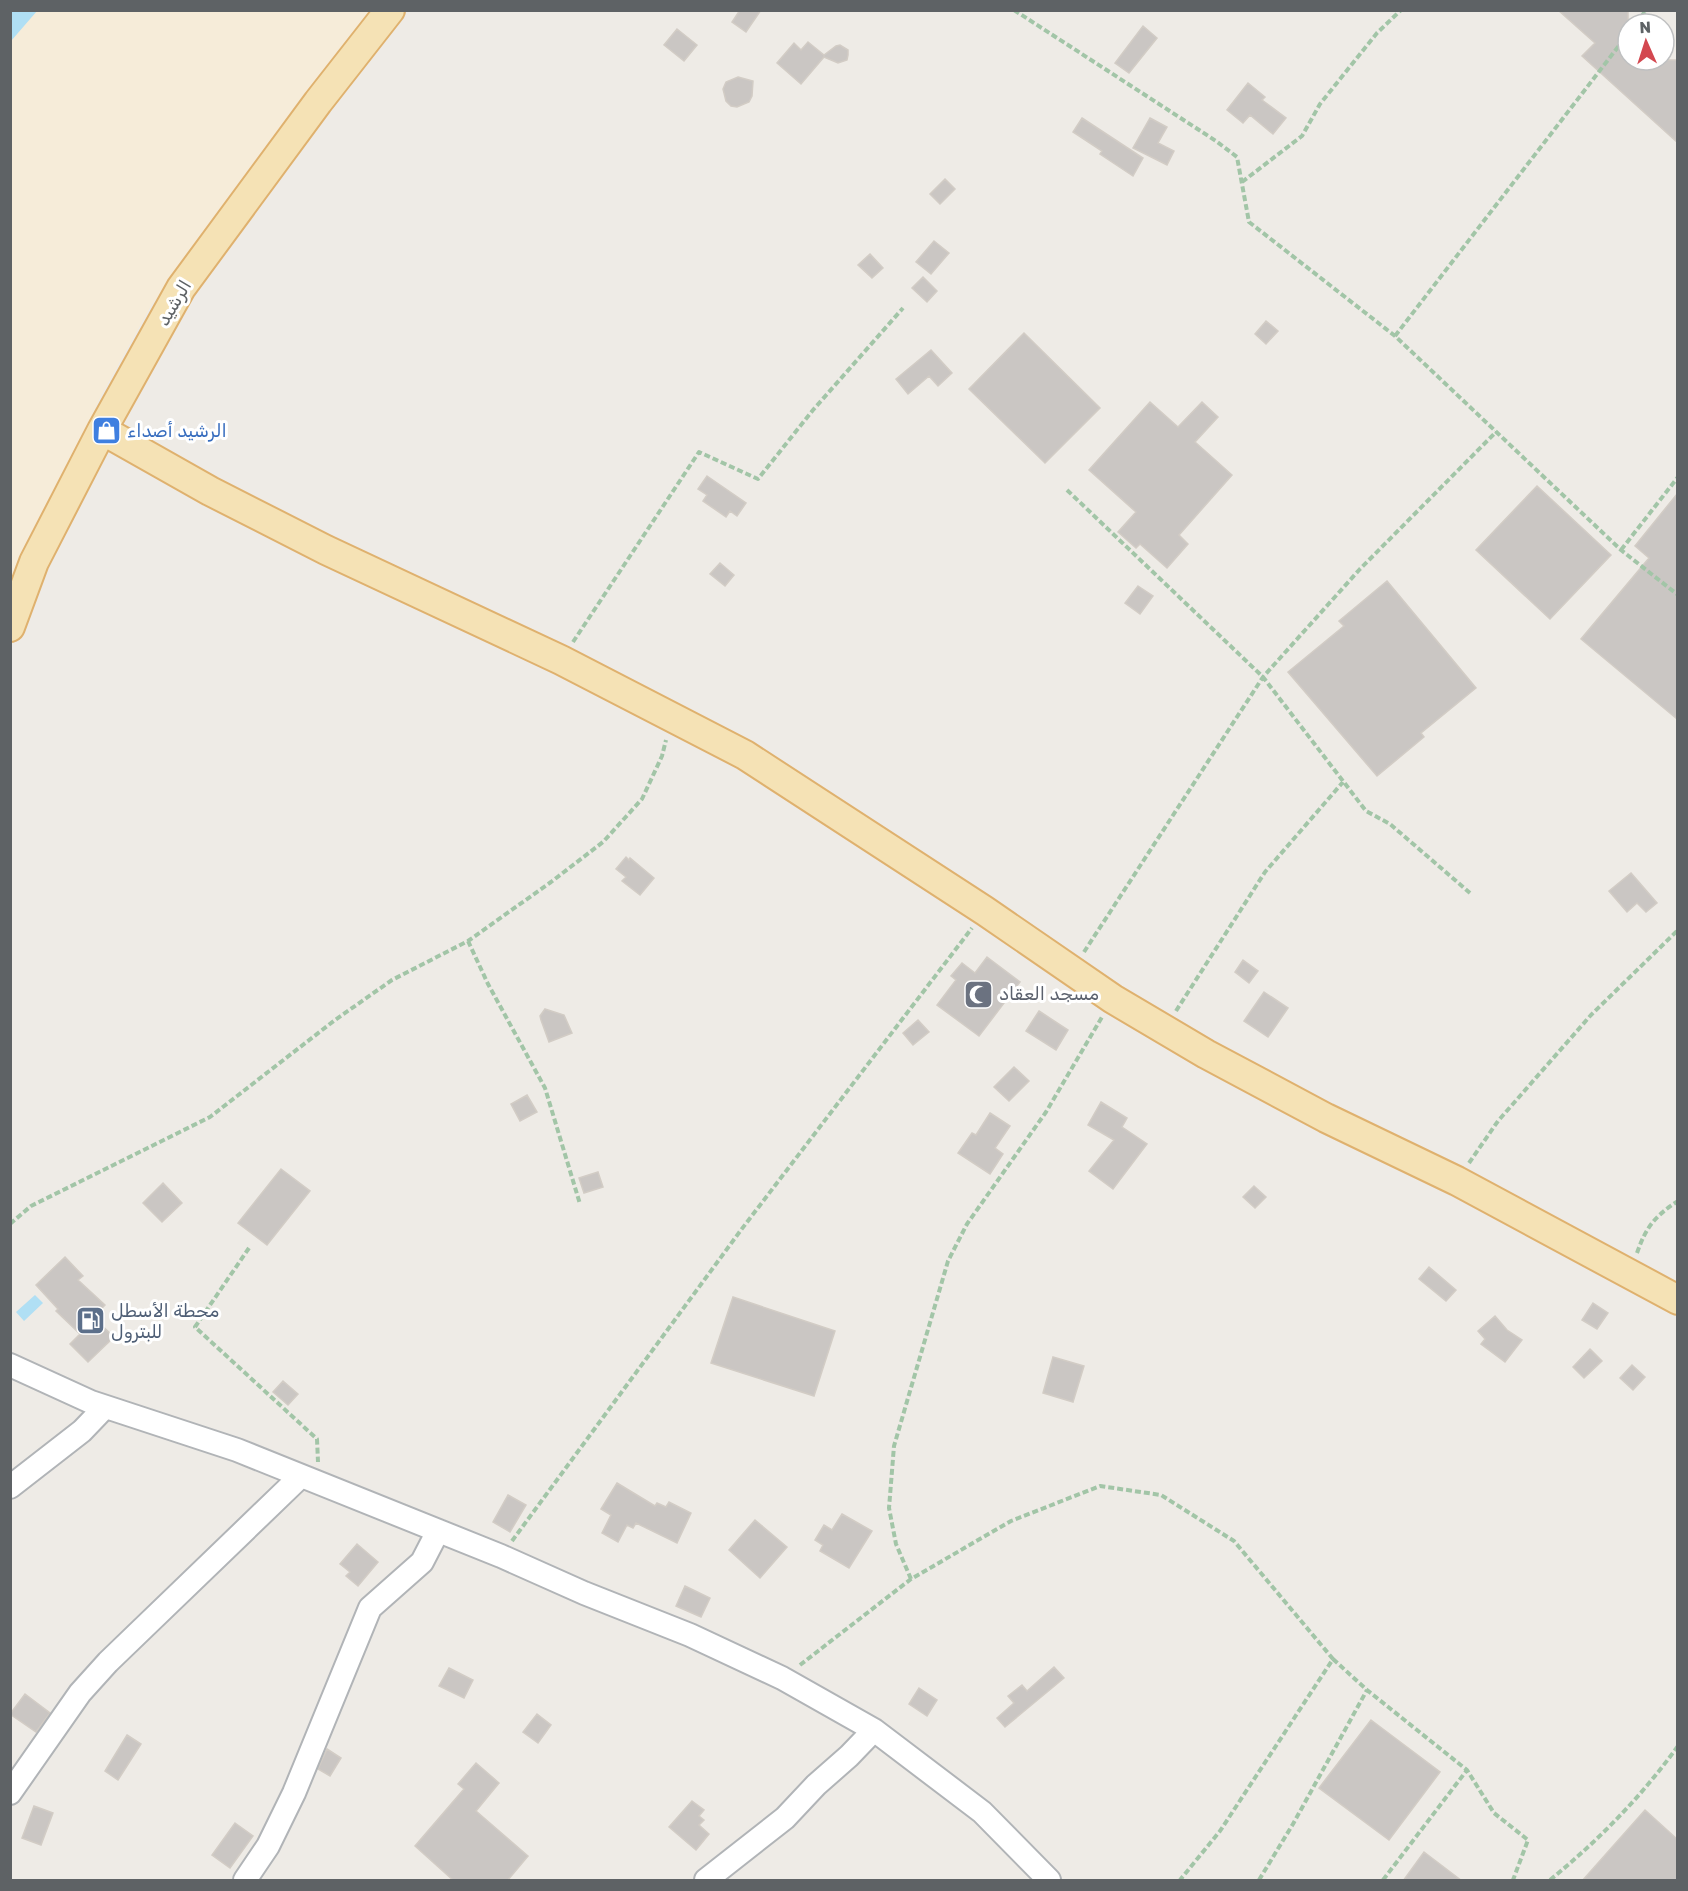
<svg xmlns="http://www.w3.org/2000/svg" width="1688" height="1891" viewBox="0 0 1688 1891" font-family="Rubik,'Noto Sans Arabic',sans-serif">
<rect width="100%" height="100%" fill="#eeebe6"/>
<path fill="#f6ecd9" d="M 15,10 L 372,11 L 151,306 L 101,396 L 11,588 L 11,15 Z"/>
<path fill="#b0dff4" d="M 11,10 L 37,11 L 11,41 L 10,11 Z
M 35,1295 L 43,1303 L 24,1321 L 16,1312 Z"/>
<path fill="#cac6c3" stroke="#d2ccc5" stroke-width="1.5" d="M 740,10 L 761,10 L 746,32 L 732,22 Z
M 1558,10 L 1628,10 L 1628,60 L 1677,60 L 1677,142 L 1582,56 L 1595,43 Z
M 1143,26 L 1157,38 L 1129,73 L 1115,63 Z
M 677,29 L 697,45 L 684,61 L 664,45 Z
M 808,42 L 824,55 L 836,46 L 840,45 L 848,50 L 848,55 L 847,60 L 838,63 L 824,57 L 801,84 L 777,63 L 794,43 L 801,50 Z
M 738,77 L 753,81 L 752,96 L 749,102 L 737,107 L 731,106 L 726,101 L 723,89 L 726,82 Z
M 1248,83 L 1265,97 L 1262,100 L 1286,118 L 1273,134 L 1250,115 L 1243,123 L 1227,110 Z
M 1082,118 L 1143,158 L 1133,176 L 1100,154 L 1102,151 L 1073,132 Z
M 1150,118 L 1167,127 L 1158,143 L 1174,151 L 1167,165 L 1133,148 Z
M 945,179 L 955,189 L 940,204 L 930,194 Z
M 934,241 L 949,253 L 931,274 L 916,262 Z
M 870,254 L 883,268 L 872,278 L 858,265 Z
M 923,277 L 937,291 L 927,302 L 912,288 Z
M 1266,321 L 1278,331 L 1266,344 L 1255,334 Z
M 1024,333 L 1100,408 L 1045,463 L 969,389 Z
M 931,350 L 952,373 L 938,386 L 929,376 L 908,394 L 896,379 Z
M 1150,402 L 1178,427 L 1202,402 L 1218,417 L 1195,442 L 1232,475 L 1179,535 L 1188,544 L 1167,568 L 1140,544 L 1136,548 L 1118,532 L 1136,512 L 1089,470 Z
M 707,476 L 746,503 L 737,516 L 730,511 L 726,517 L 703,501 L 707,495 L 698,489 Z
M 1537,486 L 1611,555 L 1550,619 L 1476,550 Z
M 1677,494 L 1677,719 L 1581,639 L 1649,558 L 1635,546 Z
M 720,563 L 734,575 L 725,586 L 710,574 Z
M 1387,581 L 1476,688 L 1421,733 L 1424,737 L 1377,776 L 1288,672 L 1344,626 L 1339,621 Z
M 1138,586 L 1153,596 L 1140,614 L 1125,603 Z
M 626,857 L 629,860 L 630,858 L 654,878 L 640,895 L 622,881 L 626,877 L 616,869 Z
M 1631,873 L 1657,903 L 1646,912 L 1637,903 L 1627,912 L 1609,891 Z
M 987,957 L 1020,982 L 979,1036 L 937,1005 L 956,980 L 951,976 L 962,963 L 975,973 Z
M 1243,960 L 1258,971 L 1249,983 L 1235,972 Z
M 1264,992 L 1288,1008 L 1268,1037 L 1244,1021 Z
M 545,1009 L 564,1015 L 572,1033 L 549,1042 L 541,1020 L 540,1016 Z
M 1039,1011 L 1068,1030 L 1056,1050 L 1026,1031 Z
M 918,1020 L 929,1032 L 913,1045 L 903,1033 Z
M 1014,1067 L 1029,1081 L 1009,1101 L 994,1087 Z
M 527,1095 L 537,1112 L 520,1121 L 511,1104 Z
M 1101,1102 L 1127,1118 L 1122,1127 L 1147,1144 L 1113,1189 L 1089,1171 L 1114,1140 L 1088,1125 Z
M 990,1113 L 1010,1126 L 995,1148 L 1003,1154 L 990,1174 L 958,1153 L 972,1133 L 976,1135 Z
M 281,1169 L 310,1191 L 267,1245 L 238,1223 Z
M 598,1172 L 603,1187 L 584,1193 L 579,1178 Z
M 163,1183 L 182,1203 L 162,1222 L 143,1203 Z
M 1254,1186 L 1266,1197 L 1255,1208 L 1243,1197 Z
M 65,1257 L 83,1276 L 78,1280 L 105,1305 L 93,1317 L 114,1337 L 88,1362 L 70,1344 L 80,1334 L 56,1311 L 58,1309 L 36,1285 Z
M 1429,1267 L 1456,1290 L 1446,1301 L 1419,1279 Z
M 733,1297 L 835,1331 L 814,1396 L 711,1363 Z
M 1593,1303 L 1608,1313 L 1597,1329 L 1582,1320 Z
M 1495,1316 L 1507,1330 L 1522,1340 L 1505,1362 L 1481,1344 L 1485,1339 L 1478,1331 Z
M 1590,1349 L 1602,1361 L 1584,1378 L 1573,1367 Z
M 1053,1357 L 1084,1366 L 1073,1402 L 1043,1393 Z
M 1632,1365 L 1645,1377 L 1633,1390 L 1620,1378 Z
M 283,1381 L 298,1394 L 288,1405 L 273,1392 Z
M 617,1483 L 655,1506 L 657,1503 L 666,1507 L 669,1502 L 691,1513 L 677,1543 L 636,1523 L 633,1528 L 627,1525 L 618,1542 L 602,1533 L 611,1515 L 601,1509 Z
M 508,1495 L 526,1505 L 510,1532 L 493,1522 Z
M 842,1514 L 872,1531 L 849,1568 L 820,1551 L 823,1545 L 815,1540 L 824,1525 L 832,1530 Z
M 755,1520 L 787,1547 L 760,1578 L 729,1550 Z
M 357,1544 L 378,1562 L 358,1586 L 346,1576 L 350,1572 L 340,1564 Z
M 685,1586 L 710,1598 L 701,1617 L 676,1606 Z
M 1054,1667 L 1064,1678 L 1005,1727 L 997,1718 L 1014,1703 L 1008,1696 L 1022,1685 L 1027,1691 Z
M 449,1668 L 473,1680 L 464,1698 L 439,1686 Z
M 919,1688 L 937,1700 L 927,1716 L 909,1704 Z
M 25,1694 L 50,1713 L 36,1732 L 10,1714 Z
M 537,1714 L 551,1725 L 538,1743 L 523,1732 Z
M 1371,1720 L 1440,1772 L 1389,1840 L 1319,1788 Z
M 127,1735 L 141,1744 L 118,1780 L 105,1771 Z
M 327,1749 L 341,1758 L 330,1776 L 318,1769 Z
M 476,1763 L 499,1783 L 476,1811 L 528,1856 L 507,1881 L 454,1881 L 415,1846 L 464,1789 L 458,1784 Z
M 692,1801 L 704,1810 L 699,1816 L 704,1820 L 699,1825 L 709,1834 L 696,1850 L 669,1827 Z
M 34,1806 L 53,1813 L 41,1845 L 22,1838 Z
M 1645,1810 L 1677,1839 L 1677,1881 L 1582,1881 Z
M 235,1823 L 253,1836 L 230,1868 L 212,1855 Z
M 1424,1852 L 1462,1881 L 1403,1881 Z"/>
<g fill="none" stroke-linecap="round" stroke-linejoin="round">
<defs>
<path id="minor" d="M 10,1365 L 91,1402 L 237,1450 L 501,1556 L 584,1593 L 690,1635 L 782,1678 L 874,1730 L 982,1812 L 1049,1880
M 10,1487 L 82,1431 L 105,1407
M 10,1793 L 80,1693 L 108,1662 L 301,1476
M 245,1880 L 268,1846 L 294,1793 L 370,1608 L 422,1562 L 438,1531
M 706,1880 L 785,1818 L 816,1785 L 849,1756 L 874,1730"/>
<path id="major" d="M 102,430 L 210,491 L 326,550 L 561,660 L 745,755 L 985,911 L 1113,999 L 1206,1054 L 1326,1118 L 1457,1181 L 1678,1300
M 10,627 L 34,562 L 102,430 L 181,288 L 318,102 L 390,10"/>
</defs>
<use href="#minor" stroke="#b1b4b7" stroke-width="26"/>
<use href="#major" stroke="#dfb16e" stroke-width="32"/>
<path stroke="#a2c5a7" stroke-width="4" stroke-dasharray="6 3" stroke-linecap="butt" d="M 1014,10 L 1216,141 L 1237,157 L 1249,222 L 1395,336 L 1621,550 L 1678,595
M 1636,24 L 1646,10
M 1242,182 L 1302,136 L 1320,104 L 1377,33 L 1401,10
M 1395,336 L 1628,34
M 1067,490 L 1263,677 L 1366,811 L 1390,824 L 1470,893
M 1621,550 L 1678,477
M 573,642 L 699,452 L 758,479 L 813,410 L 903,308
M 468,941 L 488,984 L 545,1088 L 580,1204
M 1084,952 L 1263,677 L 1360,569 L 1496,432
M 1176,1011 L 1265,872 L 1343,782
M 1469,1163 L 1498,1121 L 1591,1015 L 1678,930
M 10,1224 L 31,1206 L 210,1117 L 335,1020 L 392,980 L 468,941 L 551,882 L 603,842 L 642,799 L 662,756 L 666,740
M 249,1248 L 195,1327 L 317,1439 L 318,1462
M 1637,1253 C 1646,1227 1655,1216 1678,1201
M 512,1541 L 741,1230 L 972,928
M 911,1579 L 896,1544 L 889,1508 L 894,1446 L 948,1261 L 967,1224 L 1046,1112 L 1102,1017
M 1333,1659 L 1367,1690 L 1467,1770 L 1494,1813 L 1528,1840 L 1513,1880
M 800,1665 L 911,1579 L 1011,1521 L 1100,1486 L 1161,1495 L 1234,1541 L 1333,1659 L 1220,1831 L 1180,1880
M 1259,1880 L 1293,1824 L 1367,1690
M 1383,1880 L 1467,1770
M 1550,1880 C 1599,1840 1641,1797 1678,1746"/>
<use href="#minor" stroke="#fff" stroke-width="22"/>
<use href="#major" stroke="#f5e2b5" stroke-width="28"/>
</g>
<defs>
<symbol id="shop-square" viewBox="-11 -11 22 22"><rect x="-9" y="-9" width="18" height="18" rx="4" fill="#3f7fe0" stroke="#fff"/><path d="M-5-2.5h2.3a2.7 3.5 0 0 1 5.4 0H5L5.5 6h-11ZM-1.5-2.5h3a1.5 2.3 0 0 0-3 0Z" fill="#fff"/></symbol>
<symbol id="mosque-square" viewBox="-11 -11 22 22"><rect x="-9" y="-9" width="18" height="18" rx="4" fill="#6b7280" stroke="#fff"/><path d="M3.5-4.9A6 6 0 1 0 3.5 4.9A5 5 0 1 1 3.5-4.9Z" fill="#fff"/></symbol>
<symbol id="fuel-square" viewBox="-11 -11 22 22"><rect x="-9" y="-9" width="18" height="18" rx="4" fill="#5c6f8a" stroke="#fff"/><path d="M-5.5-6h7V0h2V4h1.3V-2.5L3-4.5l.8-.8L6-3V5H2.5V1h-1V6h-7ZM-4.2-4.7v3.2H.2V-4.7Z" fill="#fff"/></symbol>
</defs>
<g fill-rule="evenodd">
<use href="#shop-square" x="90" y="414" width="33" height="33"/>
<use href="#mosque-square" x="962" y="978" width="33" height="33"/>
<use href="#fuel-square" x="74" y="1304" width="33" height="33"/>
</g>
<g text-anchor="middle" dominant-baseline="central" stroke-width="6" stroke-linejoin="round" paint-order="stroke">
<g font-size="18" fill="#5e6265" stroke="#fff">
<text transform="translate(174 303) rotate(-59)">الرشيد</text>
</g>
<g font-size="18" fill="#366cbe" stroke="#fff" text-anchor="start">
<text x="127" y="431">الرشيد أصداء</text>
</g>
<g font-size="18" fill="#5b616d" stroke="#fff" text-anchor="start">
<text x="999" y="994">مسجد العقاد</text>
</g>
<g font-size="18" fill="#4e5e75" stroke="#fff" text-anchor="start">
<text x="111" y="1311">محطة الأسطل<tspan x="111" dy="21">للبترول</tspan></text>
</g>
</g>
<rect width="1688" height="1891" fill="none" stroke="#5e6265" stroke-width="24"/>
<g transform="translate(1646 42) rotate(357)"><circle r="28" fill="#ffffff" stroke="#bfc0c1" stroke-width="1.5"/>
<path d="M0-4.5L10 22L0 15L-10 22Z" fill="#d3474f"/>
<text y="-9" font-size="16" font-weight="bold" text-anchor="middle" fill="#5e6265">N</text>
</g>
</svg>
